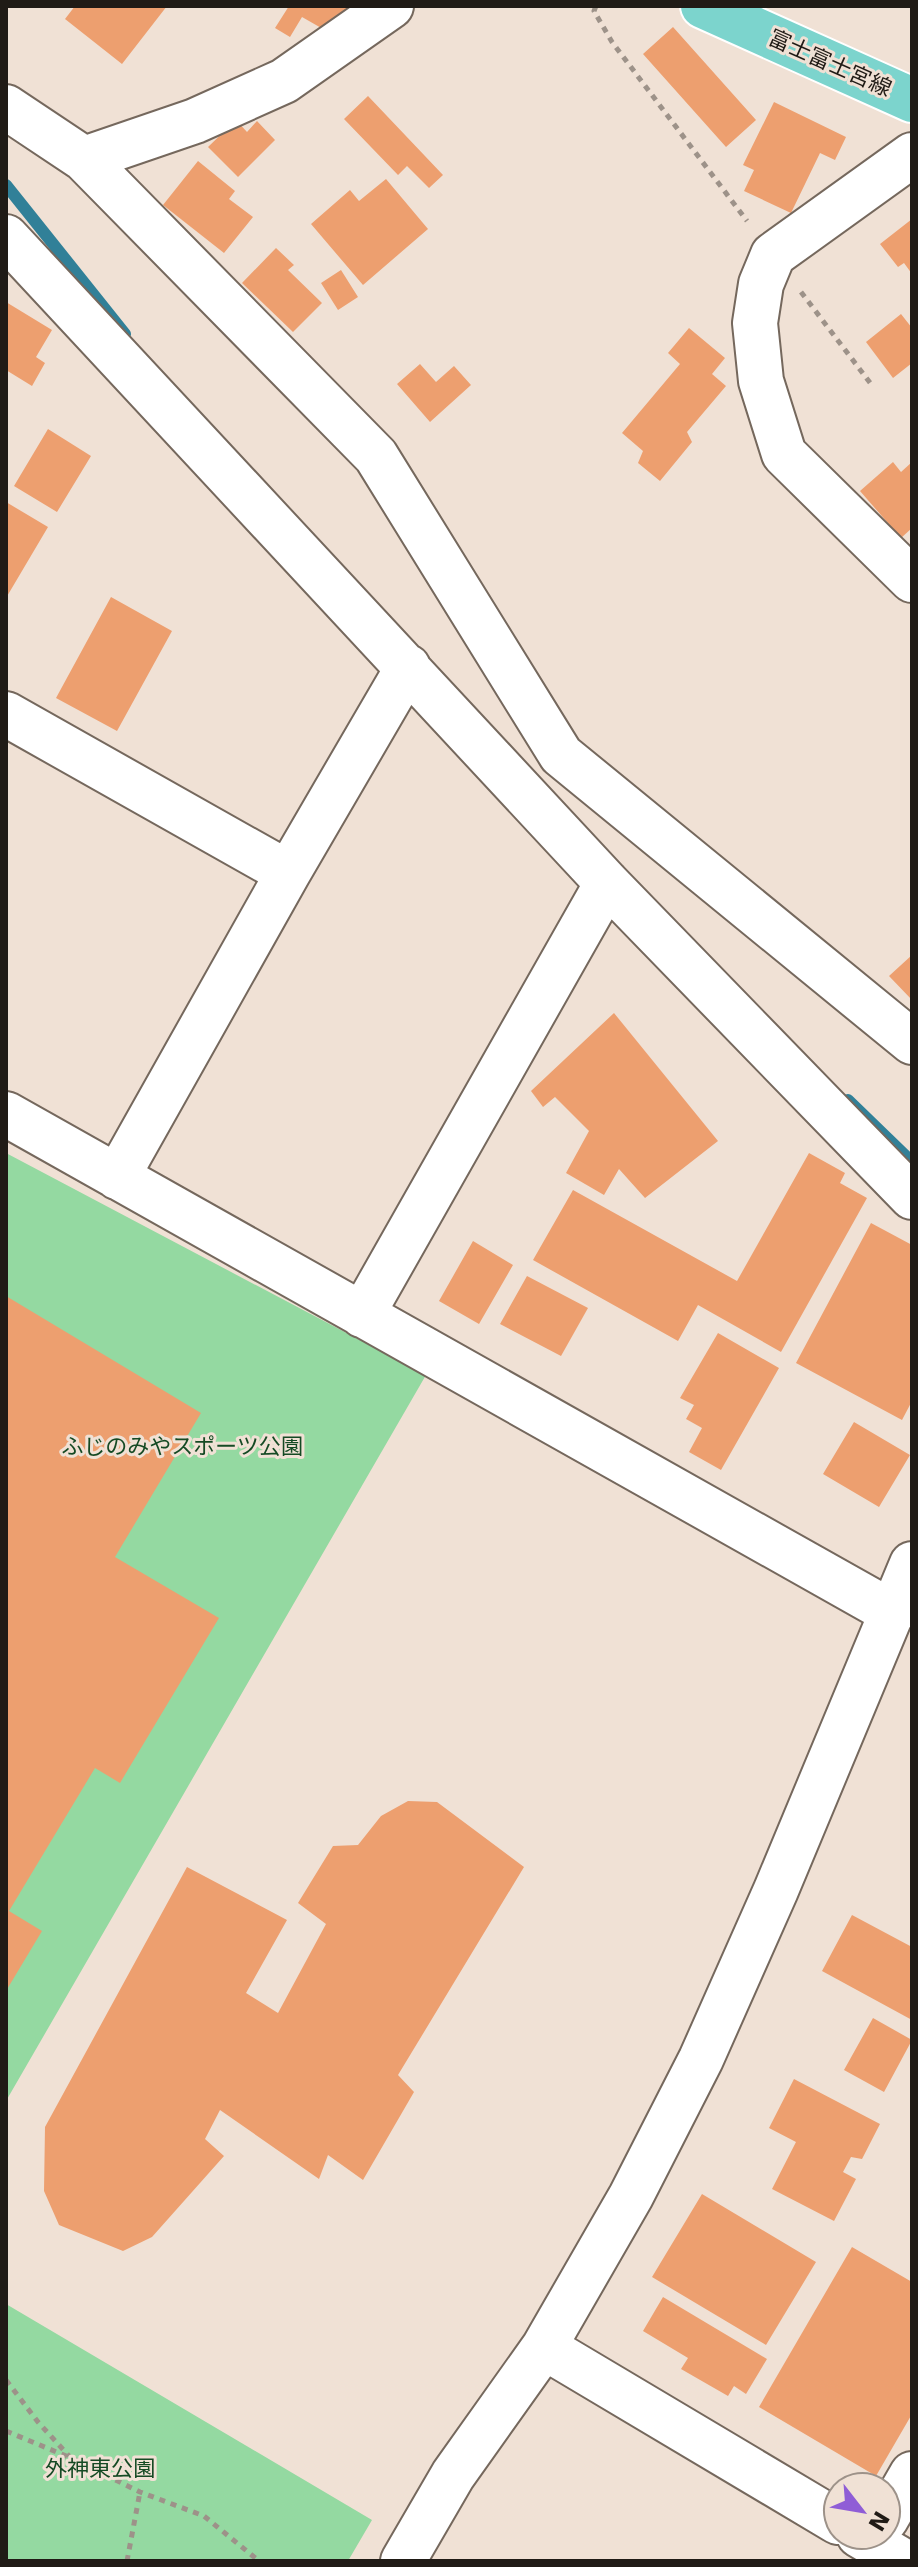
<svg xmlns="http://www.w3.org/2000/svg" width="918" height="2567" viewBox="0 0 918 2567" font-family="'DejaVu Sans','Noto Sans JP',sans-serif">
<rect width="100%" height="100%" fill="#f0e1d5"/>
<path fill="#94d9a1" d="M 6,1153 L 426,1375 L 6,2101 Z
M 6,2304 L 372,2520 L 348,2561 L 6,2561 Z"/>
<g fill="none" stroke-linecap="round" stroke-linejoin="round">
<path stroke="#318098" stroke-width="12" d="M 6,185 L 125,334
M 848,1100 L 912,1162"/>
</g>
<path fill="#ed9f6f" d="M 75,6 L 167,6 L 122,64 L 65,19 Z
M 289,6 L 362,6 L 330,33 L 302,17 L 290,37 L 275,28 Z
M 673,27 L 756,120 L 726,147 L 643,54 Z
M 368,96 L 443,175 L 429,188 L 407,166 L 398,175 L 344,119 Z
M 774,102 L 846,137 L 835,160 L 820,153 L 791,213 L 744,191 L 754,170 L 743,165 Z
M 236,120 L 247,132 L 257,121 L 275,140 L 238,177 L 208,147 Z
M 198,161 L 235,191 L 229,199 L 253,217 L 224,253 L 163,205 Z
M 386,179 L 428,229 L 363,285 L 311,224 L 350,190 L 359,201 Z
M 912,219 L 912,274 L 904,263 L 898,267 L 880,244 Z
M 276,248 L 294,265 L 288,270 L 322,303 L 293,332 L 242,283 Z
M 341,270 L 358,297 L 338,310 L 321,283 Z
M 6,302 L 52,330 L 36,357 L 45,363 L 32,386 L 6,370 Z
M 901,314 L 912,328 L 912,363 L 893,378 L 866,342 Z
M 689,328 L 725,358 L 712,374 L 726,386 L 687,432 L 692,442 L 660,481 L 638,463 L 643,451 L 622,433 L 680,364 L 668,353 Z
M 420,364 L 436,382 L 454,366 L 471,385 L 430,422 L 397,384 Z
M 48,429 L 91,456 L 57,512 L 14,486 Z
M 893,462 L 901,472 L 912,462 L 912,528 L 901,538 L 860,491 Z
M 6,502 L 48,527 L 6,598 Z
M 111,597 L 172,631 L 117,731 L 56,698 Z
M 912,955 L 912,1000 L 889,976 Z
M 614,1013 L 718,1141 L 645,1198 L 619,1169 L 604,1195 L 566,1173 L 589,1131 L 555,1097 L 543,1107 L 531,1091 Z
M 809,1153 L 845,1173 L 840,1183 L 867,1198 L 781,1352 L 698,1305 L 678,1341 L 533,1260 L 573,1190 L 737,1281 Z
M 871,1223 L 912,1245 L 912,1401 L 902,1420 L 796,1363 Z
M 473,1241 L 513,1265 L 479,1324 L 439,1301 Z
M 527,1276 L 588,1308 L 561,1356 L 500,1324 Z
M 6,1296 L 201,1413 L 115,1557 L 219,1618 L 120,1783 L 95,1768 L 9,1911 L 42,1931 L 6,1991 Z
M 718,1333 L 779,1368 L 721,1470 L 689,1452 L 702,1428 L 686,1419 L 694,1405 L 680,1398 Z
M 854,1422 L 910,1455 L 879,1507 L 823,1474 Z
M 408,1801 L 437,1802 L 524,1867 L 398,2075 L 414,2092 L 363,2180 L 328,2155 L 319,2179 L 220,2110 L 205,2139 L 224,2156 L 152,2237 L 123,2251 L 59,2225 L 44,2191 L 45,2127 L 187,1867 L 287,1920 L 246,1993 L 278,2013 L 326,1924 L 298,1903 L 333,1846 L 358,1845 L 381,1816 Z
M 852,1915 L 912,1947 L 912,2020 L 822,1971 Z
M 873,2018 L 912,2040 L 884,2092 L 844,2070 Z
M 794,2079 L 880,2124 L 862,2159 L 851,2157 L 843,2172 L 856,2179 L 834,2221 L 772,2189 L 796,2142 L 769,2128 Z
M 702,2194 L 816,2262 L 766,2345 L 652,2277 Z
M 852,2247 L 912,2282 L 912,2414 L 876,2476 L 759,2407 Z
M 663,2297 L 767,2359 L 746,2394 L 734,2386 L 728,2396 L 681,2369 L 688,2358 L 643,2331 Z"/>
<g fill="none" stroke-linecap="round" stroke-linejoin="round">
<defs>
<path id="minor" d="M 6,107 L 84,159 L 376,456 L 561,755 L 912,1042
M 912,155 L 773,255 L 761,284 L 755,323 L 761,381 L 784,454 L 912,580
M 84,159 L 195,121 L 284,81 L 391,6
M 6,237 L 607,883 L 912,1197
M 6,714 L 288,873
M 6,1114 L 893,1613
M 117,1177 L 288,873 L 408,667
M 362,1315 L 607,883
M 544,2347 L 838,2522
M 886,2519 L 912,2474
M 859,2535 L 903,2561
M 403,2561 L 453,2475 L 544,2347 L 631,2196 L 701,2059 L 776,1890 L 912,1564"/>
<path id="major" d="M 703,6 L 912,100"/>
</defs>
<use href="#minor" stroke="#75685d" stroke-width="48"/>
<use href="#major" stroke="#fff" stroke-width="48"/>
<path stroke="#9d9289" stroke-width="5" stroke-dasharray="6 6" stroke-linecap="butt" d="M 596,6 L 594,11 L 612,42 L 747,221
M 801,292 L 871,384
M 6,2380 L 38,2422 L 69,2456
M 6,2431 L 71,2458 L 140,2492 L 204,2516 L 259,2561
M 127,2561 L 140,2492"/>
<use href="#minor" stroke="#fff" stroke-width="44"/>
<use href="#major" stroke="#7cd4cd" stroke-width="44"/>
</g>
<g text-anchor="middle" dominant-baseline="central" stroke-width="6" stroke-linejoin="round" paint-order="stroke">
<g font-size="22" fill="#201b16" stroke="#f0e1d5">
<text transform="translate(830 63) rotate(24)">富士富士宮線</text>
</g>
<g font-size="22" fill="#154a24" stroke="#f0e1d5">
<text x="182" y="1446">ふじのみやスポーツ公園</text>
<text x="100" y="2468">外神東公園</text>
</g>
</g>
<rect width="918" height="2567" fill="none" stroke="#201b16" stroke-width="16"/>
<g transform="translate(862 2511) rotate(121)"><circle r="38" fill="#f0e1d5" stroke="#9d9289" stroke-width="2"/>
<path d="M0-6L14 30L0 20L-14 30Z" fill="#8f5dd6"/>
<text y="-12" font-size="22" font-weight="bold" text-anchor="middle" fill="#201b16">N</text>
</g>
</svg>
